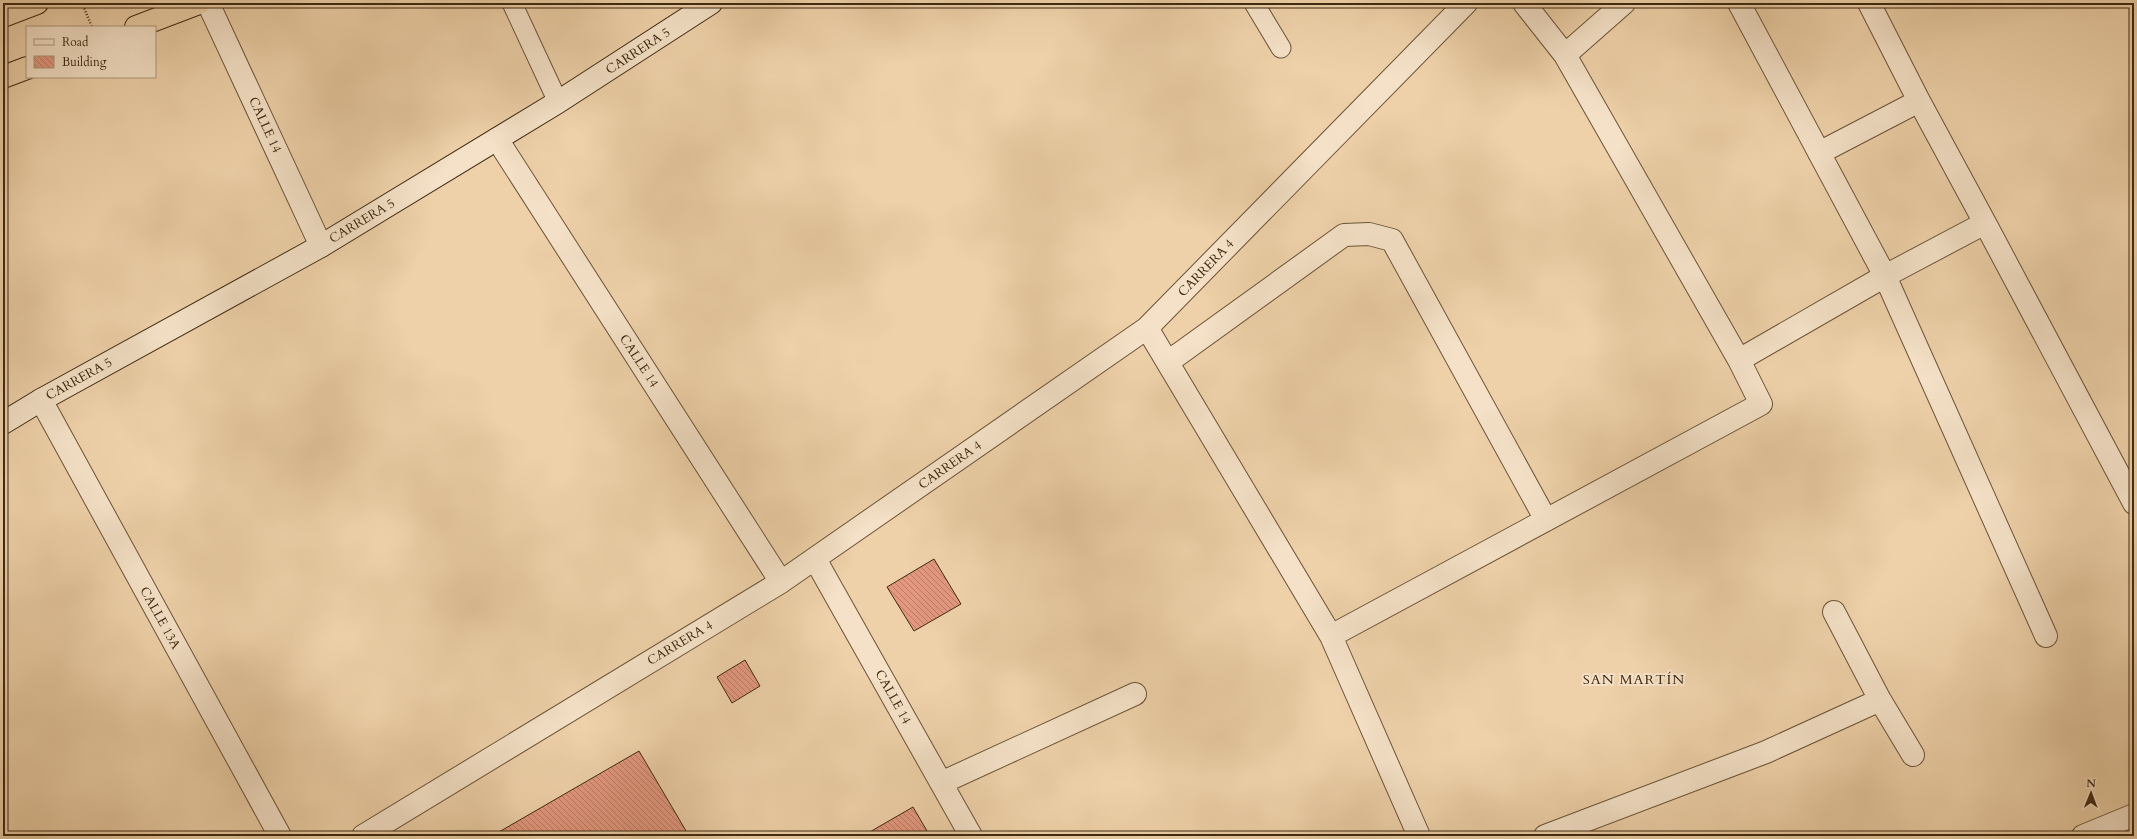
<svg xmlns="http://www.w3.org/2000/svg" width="2137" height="839" viewBox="0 0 2137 839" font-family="Cardo,serif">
<defs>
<pattern id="building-back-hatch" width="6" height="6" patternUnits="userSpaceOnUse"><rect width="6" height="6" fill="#e3987f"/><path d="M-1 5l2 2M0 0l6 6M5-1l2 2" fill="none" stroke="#b97c67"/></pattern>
</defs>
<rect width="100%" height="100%" fill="#eed1a9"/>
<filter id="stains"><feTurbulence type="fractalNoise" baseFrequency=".005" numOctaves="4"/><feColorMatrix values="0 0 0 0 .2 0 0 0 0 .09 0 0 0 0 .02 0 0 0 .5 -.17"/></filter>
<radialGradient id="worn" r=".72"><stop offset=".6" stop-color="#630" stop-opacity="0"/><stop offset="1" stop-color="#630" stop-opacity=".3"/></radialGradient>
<path fill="url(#building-back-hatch)" stroke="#3f2a11" d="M 934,559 L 961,604 L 914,631 L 887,587 Z
M 745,660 L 760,686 L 732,703 L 717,677 Z
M 639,751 L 689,836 L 492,836 Z
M 913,807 L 930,836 L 870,836 L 868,833 Z"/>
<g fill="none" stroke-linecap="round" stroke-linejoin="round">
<defs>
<path id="lane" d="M 512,3 L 558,102
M 1254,3 L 1281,48"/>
<path id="street" d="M 208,3 L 321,246
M 1739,3 L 1885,276 L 2046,636
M 1869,3 L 1919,101 L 1985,223
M 1565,55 L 1624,3
M 497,139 L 781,582
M 1819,153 L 1919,101
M 1147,328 L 1331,636 L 1419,836
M 1739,360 L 1885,276 L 1985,223 L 2134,503
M 1168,362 L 1344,235 L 1369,234 L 1392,240 L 1546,520
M 41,400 L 280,836
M 815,559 L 971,836
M 1834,612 L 1880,700 L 1913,755
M 1331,636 L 1761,404 L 1739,360 L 1565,55 L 1524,3
M 941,783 L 1135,694
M 363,836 L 781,582 L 1147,328 L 1466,3
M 1545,836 L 1766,752 L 1880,700
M 2083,836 L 2134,815"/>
<path id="secondary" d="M 3,423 L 41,400 L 321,246 L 558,102 L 711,3"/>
<path id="highway" d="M 3,16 L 37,3
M 136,27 L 199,3
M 3,77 L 27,68"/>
</defs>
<use href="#lane" stroke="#6b5437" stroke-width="21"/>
<use href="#street" stroke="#6b5437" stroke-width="24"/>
<use href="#secondary" stroke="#3f2a11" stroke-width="24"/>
<use href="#highway" stroke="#3f2a11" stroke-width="24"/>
<path stroke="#3f2a11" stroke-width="2.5" stroke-dasharray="1 2" stroke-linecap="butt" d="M 82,3 L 92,27"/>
<use href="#lane" stroke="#f4e1c7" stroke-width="19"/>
<use href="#street" stroke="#f4e1c7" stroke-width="22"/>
<use href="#secondary" stroke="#f4e1c7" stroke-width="22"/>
<use href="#highway" stroke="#eed1a9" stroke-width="22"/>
</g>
<g text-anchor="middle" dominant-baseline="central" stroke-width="4" stroke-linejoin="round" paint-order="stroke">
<g font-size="13" fill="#3f2a11" stroke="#f4e1c7">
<text transform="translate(638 51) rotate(-33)">CARRERA 5</text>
<text transform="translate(265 125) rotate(65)">CALLE 14</text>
<text transform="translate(362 221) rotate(-31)">CARRERA 5</text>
<text transform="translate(1206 268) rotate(-46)">CARRERA 4</text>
<text transform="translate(639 361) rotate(57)">CALLE 14</text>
<text transform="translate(79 379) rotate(-29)">CARRERA 5</text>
<text transform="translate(950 465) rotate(-35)">CARRERA 4</text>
<text transform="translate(160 618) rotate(61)">CALLE 13A</text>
<text transform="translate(680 643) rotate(-31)">CARRERA 4</text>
<text transform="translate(893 697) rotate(61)">CALLE 14</text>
</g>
<g font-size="14" letter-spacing="1" fill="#3f2a11" stroke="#f4e1c7">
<text x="1634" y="679">SAN MARTÍN</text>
</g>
</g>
<rect width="2137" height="839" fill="none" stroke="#eed1a9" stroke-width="16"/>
<rect x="4" y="4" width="2129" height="831" fill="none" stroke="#3f2a11" stroke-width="2"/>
<rect x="8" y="8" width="2121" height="823" fill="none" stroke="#3f2a11"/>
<rect x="26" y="26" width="130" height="52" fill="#f4e1c7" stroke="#ac987e"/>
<rect x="34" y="39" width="20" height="6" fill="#f4e1c7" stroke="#ac987e"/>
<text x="62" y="46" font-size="12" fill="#3f2a11">Road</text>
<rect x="34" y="56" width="20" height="12" fill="url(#building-back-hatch)" stroke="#ac987e"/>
<text x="62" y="66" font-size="12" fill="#3f2a11">Building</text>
<g transform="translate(2091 793) rotate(1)" stroke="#f4e1c7" stroke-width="3" paint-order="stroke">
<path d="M0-3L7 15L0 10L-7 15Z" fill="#3f2a11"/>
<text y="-6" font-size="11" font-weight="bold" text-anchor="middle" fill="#3f2a11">N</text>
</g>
<rect width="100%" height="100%" filter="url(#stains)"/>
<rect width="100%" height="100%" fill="url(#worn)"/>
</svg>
